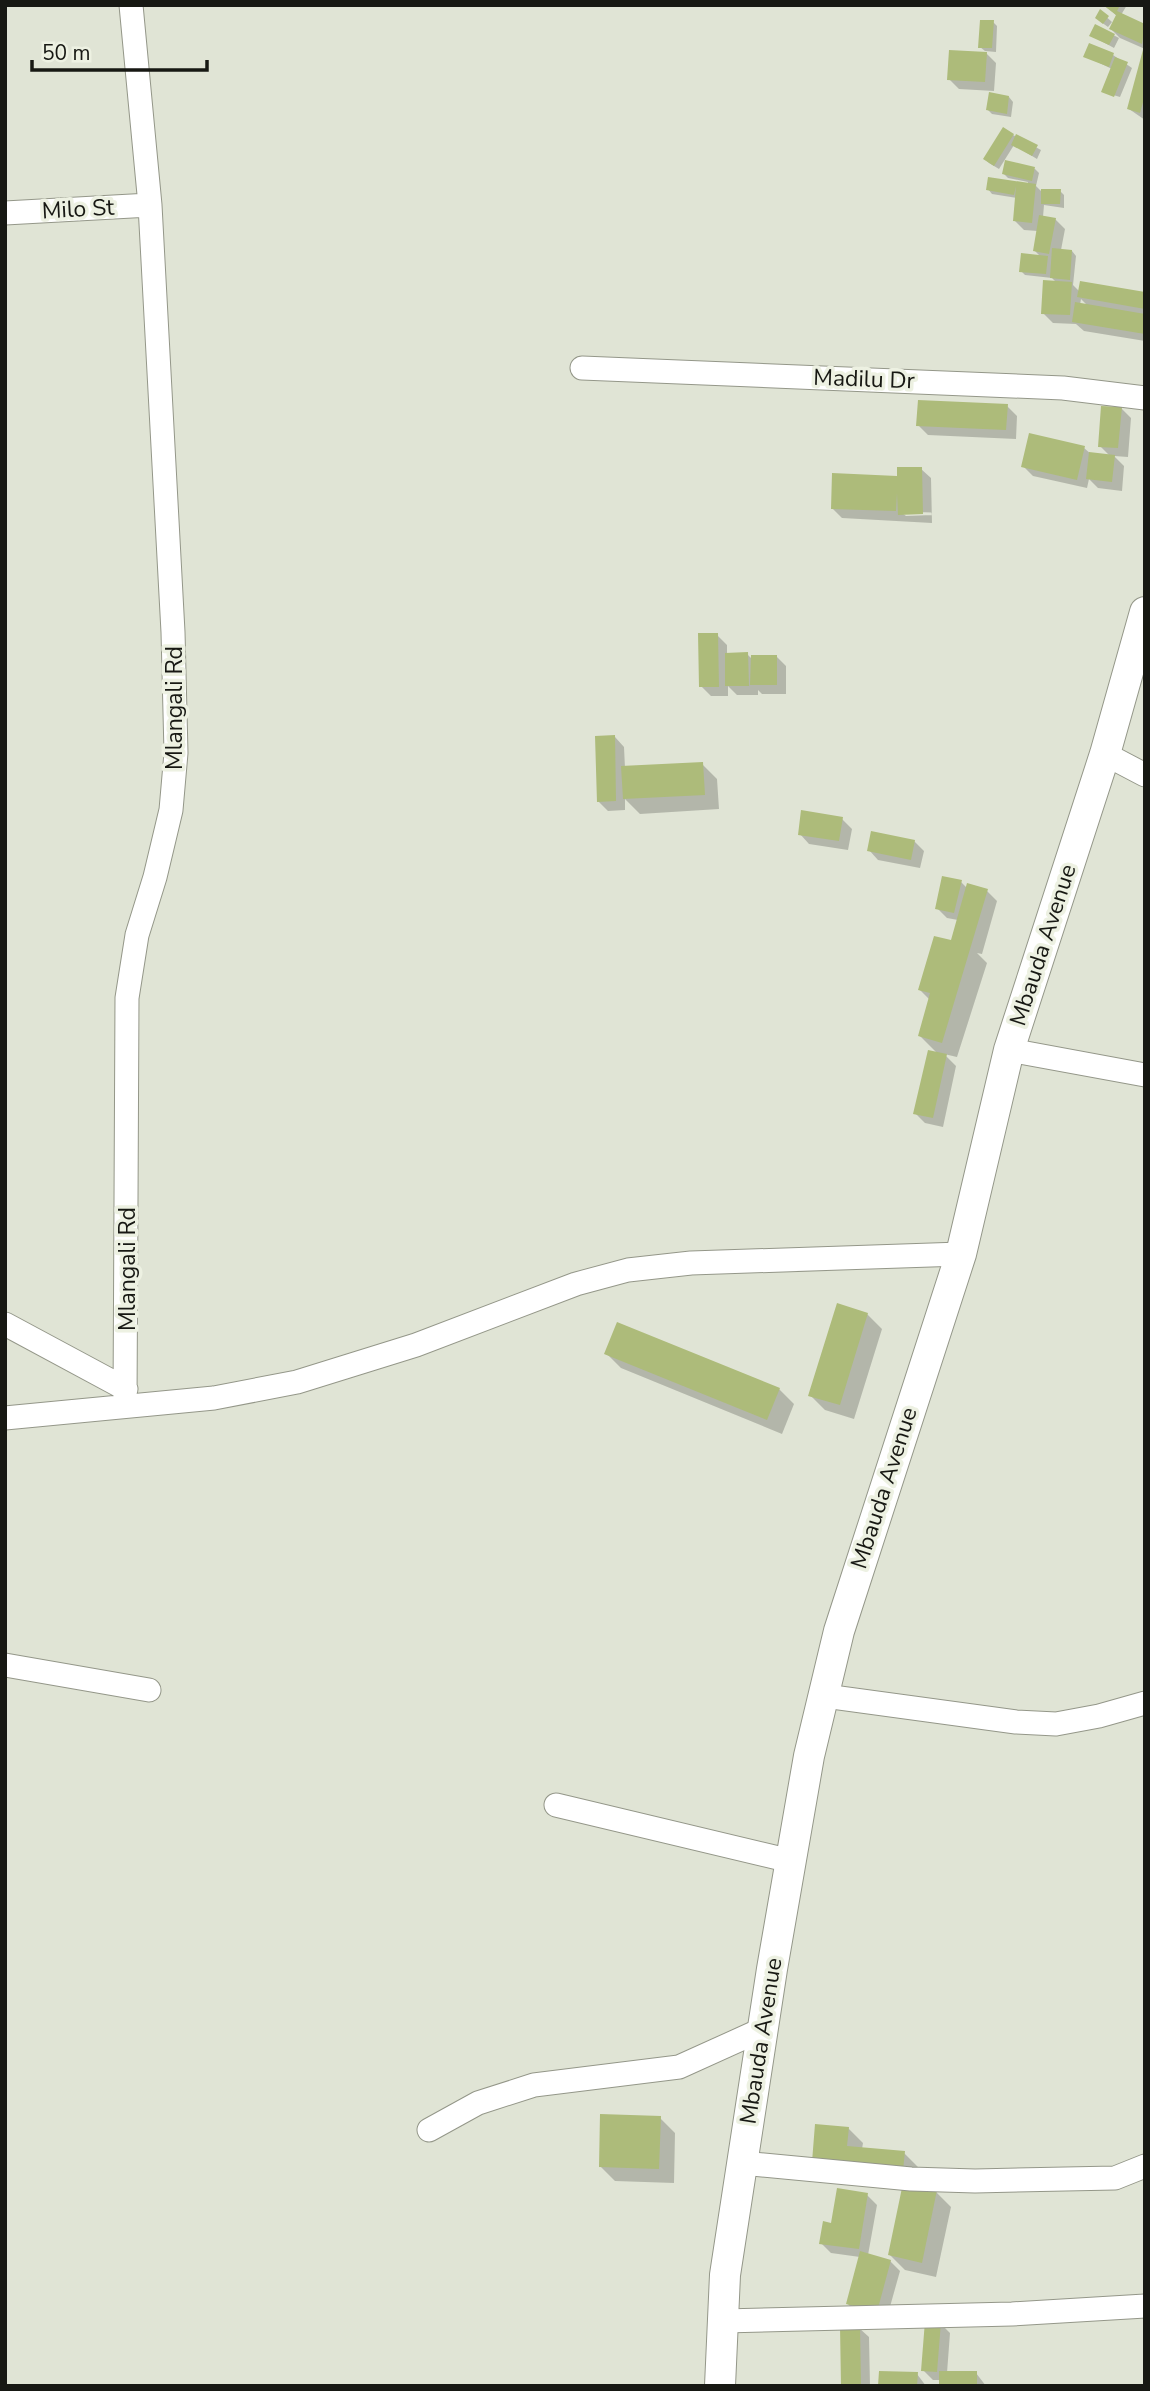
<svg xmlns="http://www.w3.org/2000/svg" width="1150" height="2391" viewBox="0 0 1150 2391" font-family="'Nunito Sans',sans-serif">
<rect width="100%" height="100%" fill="#e0e4d5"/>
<path fill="#0003" fill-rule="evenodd" d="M 1105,5 L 1127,5 L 1121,15 L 1145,26 L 1145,49 L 1120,38 L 1111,29 L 1117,16 Z
M 1101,12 L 1112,22 L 1108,27 L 1101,22 Z
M 993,22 L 997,26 L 996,52 L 985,51 L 980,47 Z
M 1096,26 L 1119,38 L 1114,48 L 1092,36 Z
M 1145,50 L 1145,120 L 1129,109 Z
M 986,53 L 996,63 L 994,91 L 959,89 L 949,79 Z
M 1113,55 L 1132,68 L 1120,97 L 1103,92 L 1112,69 L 1085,56 Z
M 1009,97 L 1013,102 L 1011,117 L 992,114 L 988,110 Z
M 1013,135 L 1041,150 L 1037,159 L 1014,145 L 999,169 L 989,163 L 985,159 Z
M 1035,169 L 1039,173 L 1036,186 L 1043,193 L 1060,191 L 1064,195 L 1064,208 L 1044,205 L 1043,217 L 1055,219 L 1065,229 L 1061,250 L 1072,251 L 1076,256 L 1073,285 L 1080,292 L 1145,294 L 1145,341 L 1084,331 L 1076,324 L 1053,323 L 1043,313 L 1057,283 L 1052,278 L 1025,275 L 1021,271 L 1041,257 L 1035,251 L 1038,231 L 1024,230 L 1014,220 L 1017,198 L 992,194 L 988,189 L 990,179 L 1028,185 L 1028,182 L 1008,178 L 1004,174 ZM 1081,299 L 1088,306 L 1080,305 Z
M 1007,406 L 1017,416 L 1016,439 L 928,435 L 918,425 Z
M 1121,408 L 1131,418 L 1128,457 L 1114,456 L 1124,466 L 1122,491 L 1098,488 L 1089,479 L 1087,488 L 1033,476 L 1023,466 L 1084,448 L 1091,454 L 1110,456 L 1100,446 Z
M 921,469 L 931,478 L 932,523 L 842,518 L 832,508 ZM 932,512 L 932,515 L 906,516 L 902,513 Z
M 717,635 L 727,645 L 727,654 L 747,654 L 752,659 L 776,656 L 786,666 L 786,694 L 762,694 L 758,690 L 758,695 L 737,695 L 728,686 L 728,696 L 711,696 L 701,686 Z
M 615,737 L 624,747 L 625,768 L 702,764 L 717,779 L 719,809 L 640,814 L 625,799 L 625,810 L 608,811 L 598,801 Z
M 842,819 L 852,829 L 848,850 L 809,844 L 800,834 Z
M 914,841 L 924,851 L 920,868 L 878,860 L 869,850 Z
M 961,882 L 967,888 L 987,891 L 997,901 L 982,954 L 977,953 L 987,963 L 957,1057 L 944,1054 L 956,1066 L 943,1127 L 925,1123 L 915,1113 L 938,1054 L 920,1036 L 930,1000 L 920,990 L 958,944 L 958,920 L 947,918 L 937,908 Z
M 867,1314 L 882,1329 L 854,1419 L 825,1410 L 810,1395 Z
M 606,1353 L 779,1389 L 794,1404 L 782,1434 L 621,1368 Z
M 660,2118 L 675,2133 L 674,2183 L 615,2181 L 600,2166 Z
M 848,2128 L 863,2143 L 862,2149 L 904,2153 L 919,2168 L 918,2184 L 936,2192 L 951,2207 L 936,2277 L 905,2270 L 890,2255 L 905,2183 L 828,2177 Z
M 867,2195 L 877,2205 L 868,2255 L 890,2261 L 900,2271 L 886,2321 L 857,2314 L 848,2304 L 860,2257 L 831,2253 L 821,2243 Z
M 940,2323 L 950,2333 L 947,2373 L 976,2373 L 986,2386 L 941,2386 L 941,2380 L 933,2380 L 923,2370 Z
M 859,2328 L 869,2337 L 870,2386 L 842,2386 Z
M 917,2374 L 926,2386 L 880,2386 Z"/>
<path fill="#adbb7a" d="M 1103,5 L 1120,5 L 1117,11 L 1145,24 L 1142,44 L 1109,29 L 1116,15 Z
M 1100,9 L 1109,16 L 1103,24 L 1095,18 Z
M 980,20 L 994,20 L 992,48 L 978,48 Z
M 1095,24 L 1115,34 L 1109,45 L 1089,36 Z
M 1089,43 L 1114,53 L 1109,67 L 1083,57 Z
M 1144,46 L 1145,95 L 1140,113 L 1127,109 Z
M 949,50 L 987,52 L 985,82 L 947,80 Z
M 1115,57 L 1128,62 L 1114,97 L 1101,92 Z
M 989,92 L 1009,96 L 1007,114 L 986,110 Z
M 1003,127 L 1014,134 L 994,166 L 983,159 Z
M 1016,134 L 1038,145 L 1032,156 L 1011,145 Z
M 1005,160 L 1035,167 L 1032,181 L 1002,174 Z
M 988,177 L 1036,184 L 1032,223 L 1013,221 L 1016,186 L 1014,195 L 986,190 Z
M 1041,189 L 1061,189 L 1060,204 L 1041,204 Z
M 1039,215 L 1056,218 L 1049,254 L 1033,251 Z
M 1052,248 L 1072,250 L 1070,280 L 1050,278 Z
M 1021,253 L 1048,256 L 1046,274 L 1019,272 Z
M 1043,280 L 1072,282 L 1070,315 L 1041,314 Z
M 1080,281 L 1145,292 L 1145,309 L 1077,297 Z
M 1075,302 L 1145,314 L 1145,334 L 1072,322 Z
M 918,400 L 1008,404 L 1006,430 L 916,426 Z
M 1101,406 L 1122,407 L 1118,448 L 1098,447 Z
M 1029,433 L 1085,446 L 1077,480 L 1021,467 Z
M 1089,452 L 1115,455 L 1112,482 L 1086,479 Z
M 897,467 L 922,467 L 923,514 L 898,515 L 897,493 L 896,511 L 831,509 L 832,473 L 897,476 Z
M 698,633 L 718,633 L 719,687 L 699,687 Z
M 748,652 L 749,686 L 725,686 L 725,653 Z
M 751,655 L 777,655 L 777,685 L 750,685 Z
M 615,735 L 616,801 L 597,802 L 595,736 Z
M 703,762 L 705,795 L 623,799 L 621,766 Z
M 801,810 L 843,817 L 839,841 L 798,835 Z
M 871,831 L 915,840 L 911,860 L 867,851 Z
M 942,876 L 962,880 L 954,913 L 935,909 Z
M 967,883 L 988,889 L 942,1043 L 918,1036 L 930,993 L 918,990 L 934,936 L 951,940 Z
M 928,1050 L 947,1054 L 933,1118 L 913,1114 Z
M 837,1303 L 868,1313 L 840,1405 L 808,1396 Z
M 617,1322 L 780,1388 L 767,1420 L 604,1354 Z
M 600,2114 L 661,2116 L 659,2169 L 599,2167 Z
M 815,2124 L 849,2127 L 847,2146 L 905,2151 L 903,2170 L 812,2162 Z
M 903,2183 L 937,2190 L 922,2263 L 888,2255 Z
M 837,2188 L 868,2193 L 859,2249 L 819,2244 L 823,2221 L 831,2223 Z
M 860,2251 L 891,2260 L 877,2312 L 846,2304 Z
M 925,2321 L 941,2322 L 937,2372 L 921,2371 Z
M 840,2326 L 860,2326 L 861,2386 L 841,2386 Z
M 879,2371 L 918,2372 L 917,2386 L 878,2386 Z
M 939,2371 L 977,2371 L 977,2386 L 939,2386 Z"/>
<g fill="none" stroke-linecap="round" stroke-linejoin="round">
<defs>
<path id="minor" d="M 5,213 L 150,205
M 582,368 L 1063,388 L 1145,398
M 1105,754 L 1145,775
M 1009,1050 L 1145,1075
M 5,1324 L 126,1389
M 125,1405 L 127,998 L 137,935 L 155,877 L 171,810 L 176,753 L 173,632 L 150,205 L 131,5
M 5,1418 L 214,1398 L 297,1382 L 416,1345 L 576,1284 L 628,1270 L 691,1263 L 961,1254
M 5,1665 L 149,1690
M 825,1696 L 1016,1722 L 1056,1724 L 1099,1716 L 1145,1703
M 556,1805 L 791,1861
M 429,2130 L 478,2103 L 534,2085 L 679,2067 L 763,2029
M 742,2163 L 911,2179 L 975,2181 L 1115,2178 L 1145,2166
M 724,2321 L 1012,2314 L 1145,2306"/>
<path id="tertiary" d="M 720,2386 L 725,2275 L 772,1969 L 809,1756 L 839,1631 L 961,1254 L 1009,1050 L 1105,754 L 1145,612"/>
</defs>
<use href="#minor" stroke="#949789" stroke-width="25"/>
<use href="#tertiary" stroke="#949789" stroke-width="32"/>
<use href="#minor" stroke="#fff" stroke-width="23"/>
<use href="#tertiary" stroke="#fff" stroke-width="30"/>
</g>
<g text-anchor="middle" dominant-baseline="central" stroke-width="7" stroke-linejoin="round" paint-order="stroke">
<g font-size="23" fill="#171813" stroke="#edf1e2">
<text transform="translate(78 209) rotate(-3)">Milo St</text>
<text transform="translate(864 379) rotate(2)">Madilu Dr</text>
<text transform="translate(174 708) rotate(-90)">Mlangali Rd</text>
<text transform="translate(1043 945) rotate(-72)">Mbauda Avenue</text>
<text transform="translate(127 1269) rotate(-90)">Mlangali Rd</text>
<text transform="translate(884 1488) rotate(-72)">Mbauda Avenue</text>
<text transform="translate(761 2041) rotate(-81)">Mbauda Avenue</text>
</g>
</g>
<rect width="1150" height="2391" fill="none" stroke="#171813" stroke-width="14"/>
<path d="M32 60v10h175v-10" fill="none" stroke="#171813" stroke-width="3.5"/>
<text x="42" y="60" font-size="21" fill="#171813" stroke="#edf1e2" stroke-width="5" paint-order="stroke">50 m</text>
</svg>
